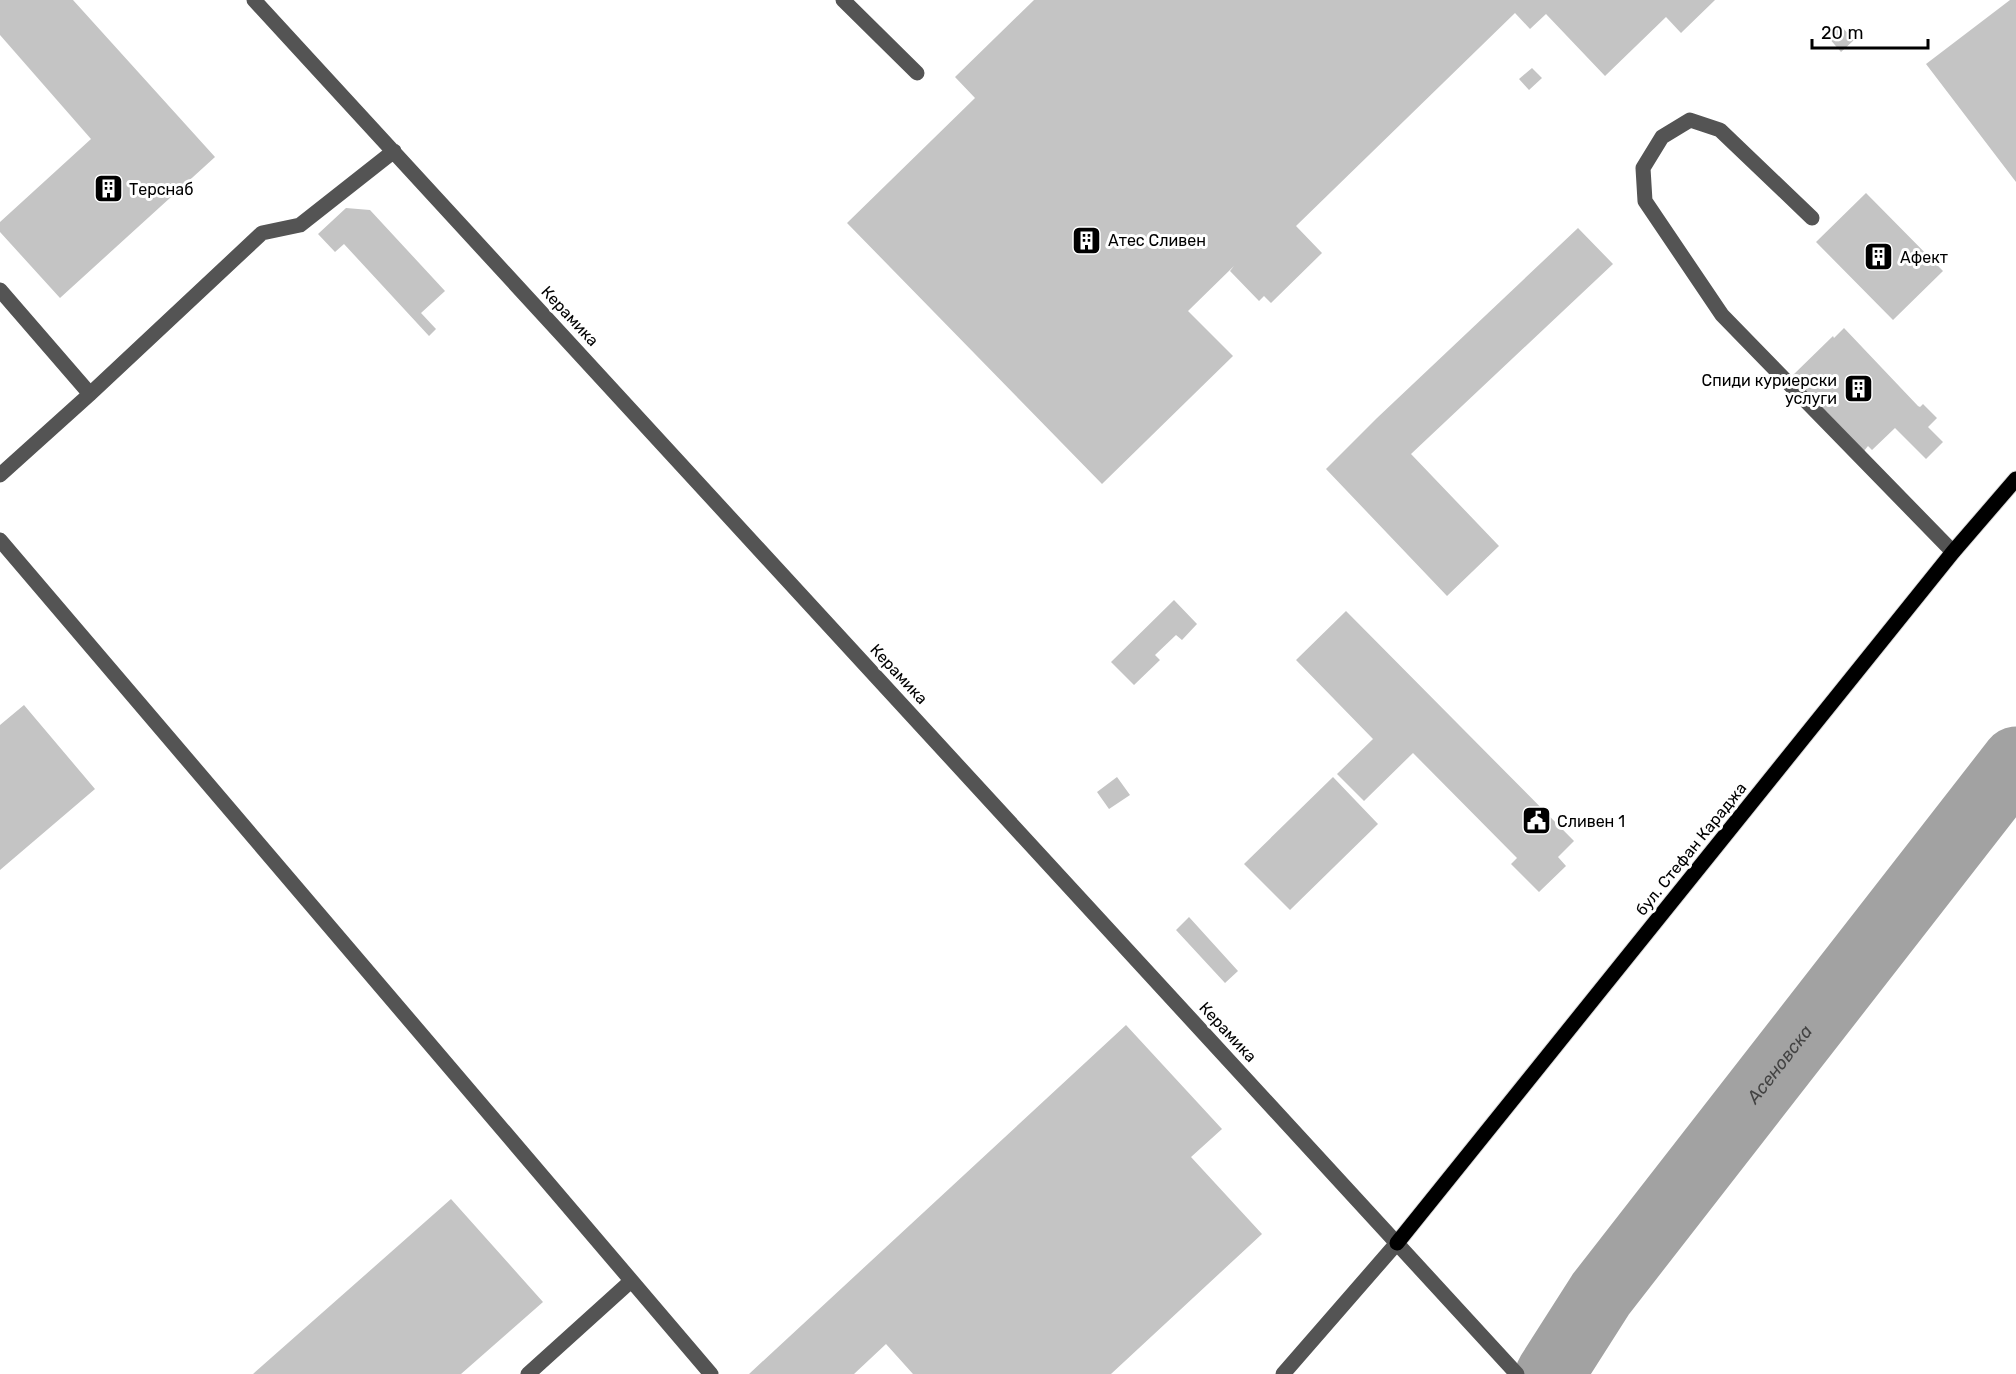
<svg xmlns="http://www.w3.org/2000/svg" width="2016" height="1374" viewBox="0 0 2016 1374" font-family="Rubik,sans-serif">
<rect width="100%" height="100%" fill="#fff"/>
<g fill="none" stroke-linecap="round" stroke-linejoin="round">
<path stroke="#a2a2a2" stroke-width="69" id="s1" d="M 1550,1374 L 1601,1294 L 2016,761"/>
</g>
<path fill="#c4c4c4" d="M 0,0 L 73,0 L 215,157 L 60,298 L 0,232 L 0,222 L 91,139 L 0,35 Z
M 1034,0 L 1715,0 L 1681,33 L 1666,17 L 1605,76 L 1546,14 L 1530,29 L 1515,13 L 1296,226 L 1322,253 L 1271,303 L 1264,296 L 1259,301 L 1230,271 L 1234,266 L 1188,311 L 1233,356 L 1102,484 L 847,223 L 975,98 L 955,77 Z
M 2010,0 L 2016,0 L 2016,182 L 1926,64 Z
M 1841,26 L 1854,40 L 1841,52 L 1828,37 Z
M 1532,68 L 1542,78 L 1529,90 L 1519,79 Z
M 1866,193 L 1943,271 L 1893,320 L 1816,242 Z
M 346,208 L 370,210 L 445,291 L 421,313 L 436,329 L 429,336 L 344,244 L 335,252 L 318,234 Z
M 1578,228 L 1613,264 L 1411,454 L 1499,546 L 1447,596 L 1326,469 L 1377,418 Z
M 1844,328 L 1918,406 L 1920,407 L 1923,404 L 1937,418 L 1928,427 L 1943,442 L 1926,459 L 1895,428 L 1872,450 L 1868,446 L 1864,451 L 1792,376 L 1833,336 L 1834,338 Z
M 1174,600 L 1197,624 L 1182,640 L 1176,635 L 1155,655 L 1160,660 L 1134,685 L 1111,662 Z
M 1346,611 L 1574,841 L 1558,857 L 1566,866 L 1539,892 L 1511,864 L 1517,858 L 1413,753 L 1364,801 L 1337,774 L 1373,739 L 1296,660 Z
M 24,705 L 95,789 L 0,870 L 0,725 Z
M 1117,777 L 1130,795 L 1109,809 L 1097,792 Z
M 1333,777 L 1378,824 L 1290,910 L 1244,864 Z
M 1189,917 L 1238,971 L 1225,983 L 1176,930 Z
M 1126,1025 L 1222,1129 L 1191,1157 L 1262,1234 L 1111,1374 L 913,1374 L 886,1344 L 854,1374 L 749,1374 Z
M 451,1199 L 543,1302 L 461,1374 L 253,1374 Z"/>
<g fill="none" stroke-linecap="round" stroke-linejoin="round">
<defs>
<path id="major" d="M 1397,1243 L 1953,552 L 2016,479"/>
</defs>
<use href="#major" stroke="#dbdbdb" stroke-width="17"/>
<path stroke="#545454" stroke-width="15" d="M 254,0 L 1517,1374
M 843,0 L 917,73
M 1812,218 L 1720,130 L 1690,120 L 1662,137 L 1643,168 L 1645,201 L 1722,315 L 1953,552
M 0,290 L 90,394
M 0,475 L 90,394 L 262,233 L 300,225 L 394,151
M 0,540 L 711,1374
M 528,1374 L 631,1281
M 1283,1374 L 1397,1243"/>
<use href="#major" stroke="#000" stroke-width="15"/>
</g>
<defs>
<symbol id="building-square" viewBox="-11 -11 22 22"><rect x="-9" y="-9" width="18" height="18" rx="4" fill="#000" stroke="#fff"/><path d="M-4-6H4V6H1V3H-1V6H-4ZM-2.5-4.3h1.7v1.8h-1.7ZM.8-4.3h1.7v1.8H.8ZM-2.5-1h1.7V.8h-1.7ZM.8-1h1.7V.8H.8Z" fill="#fff"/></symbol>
<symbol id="civic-square" viewBox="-11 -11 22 22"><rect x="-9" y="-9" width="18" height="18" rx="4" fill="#000" stroke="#fff"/><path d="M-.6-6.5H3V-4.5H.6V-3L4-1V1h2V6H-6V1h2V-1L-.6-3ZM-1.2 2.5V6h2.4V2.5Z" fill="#fff"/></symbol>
</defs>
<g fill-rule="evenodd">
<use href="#building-square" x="92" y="172" width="33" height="33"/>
<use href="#building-square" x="1070" y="224" width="33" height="33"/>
<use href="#building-square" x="1862" y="240" width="33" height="33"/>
<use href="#building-square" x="1842" y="372" width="33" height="33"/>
<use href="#civic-square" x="1520" y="804" width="33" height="33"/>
</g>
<g text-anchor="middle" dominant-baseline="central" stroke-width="6" stroke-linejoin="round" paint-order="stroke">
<g font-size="16" fill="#000" stroke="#fff" text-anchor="start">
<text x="129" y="189">Терснаб</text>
<text x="1108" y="240">Атес Сливен</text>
<text x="1900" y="257">Афект</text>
<text x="1837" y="380" text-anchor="end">Спиди куриерски<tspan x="1837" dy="18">услуги</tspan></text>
<text x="1557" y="821">Сливен 1</text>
</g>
<g font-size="16" fill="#000" stroke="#fff">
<text transform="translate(570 316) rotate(47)">Керамика</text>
<text transform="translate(899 674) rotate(47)">Керамика</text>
<text transform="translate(1691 849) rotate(-51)">бул. Стефан Караджа</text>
<text transform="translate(1228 1032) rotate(47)">Керамика</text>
</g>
<g font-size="18" font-style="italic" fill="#434343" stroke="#fff">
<text stroke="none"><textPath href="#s1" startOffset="386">Асеновска</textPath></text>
</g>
</g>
<path d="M1812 39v9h116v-9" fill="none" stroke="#000000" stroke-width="3"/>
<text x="1821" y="39" font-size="18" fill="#000000" stroke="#ffffff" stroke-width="4.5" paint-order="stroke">20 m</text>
</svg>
